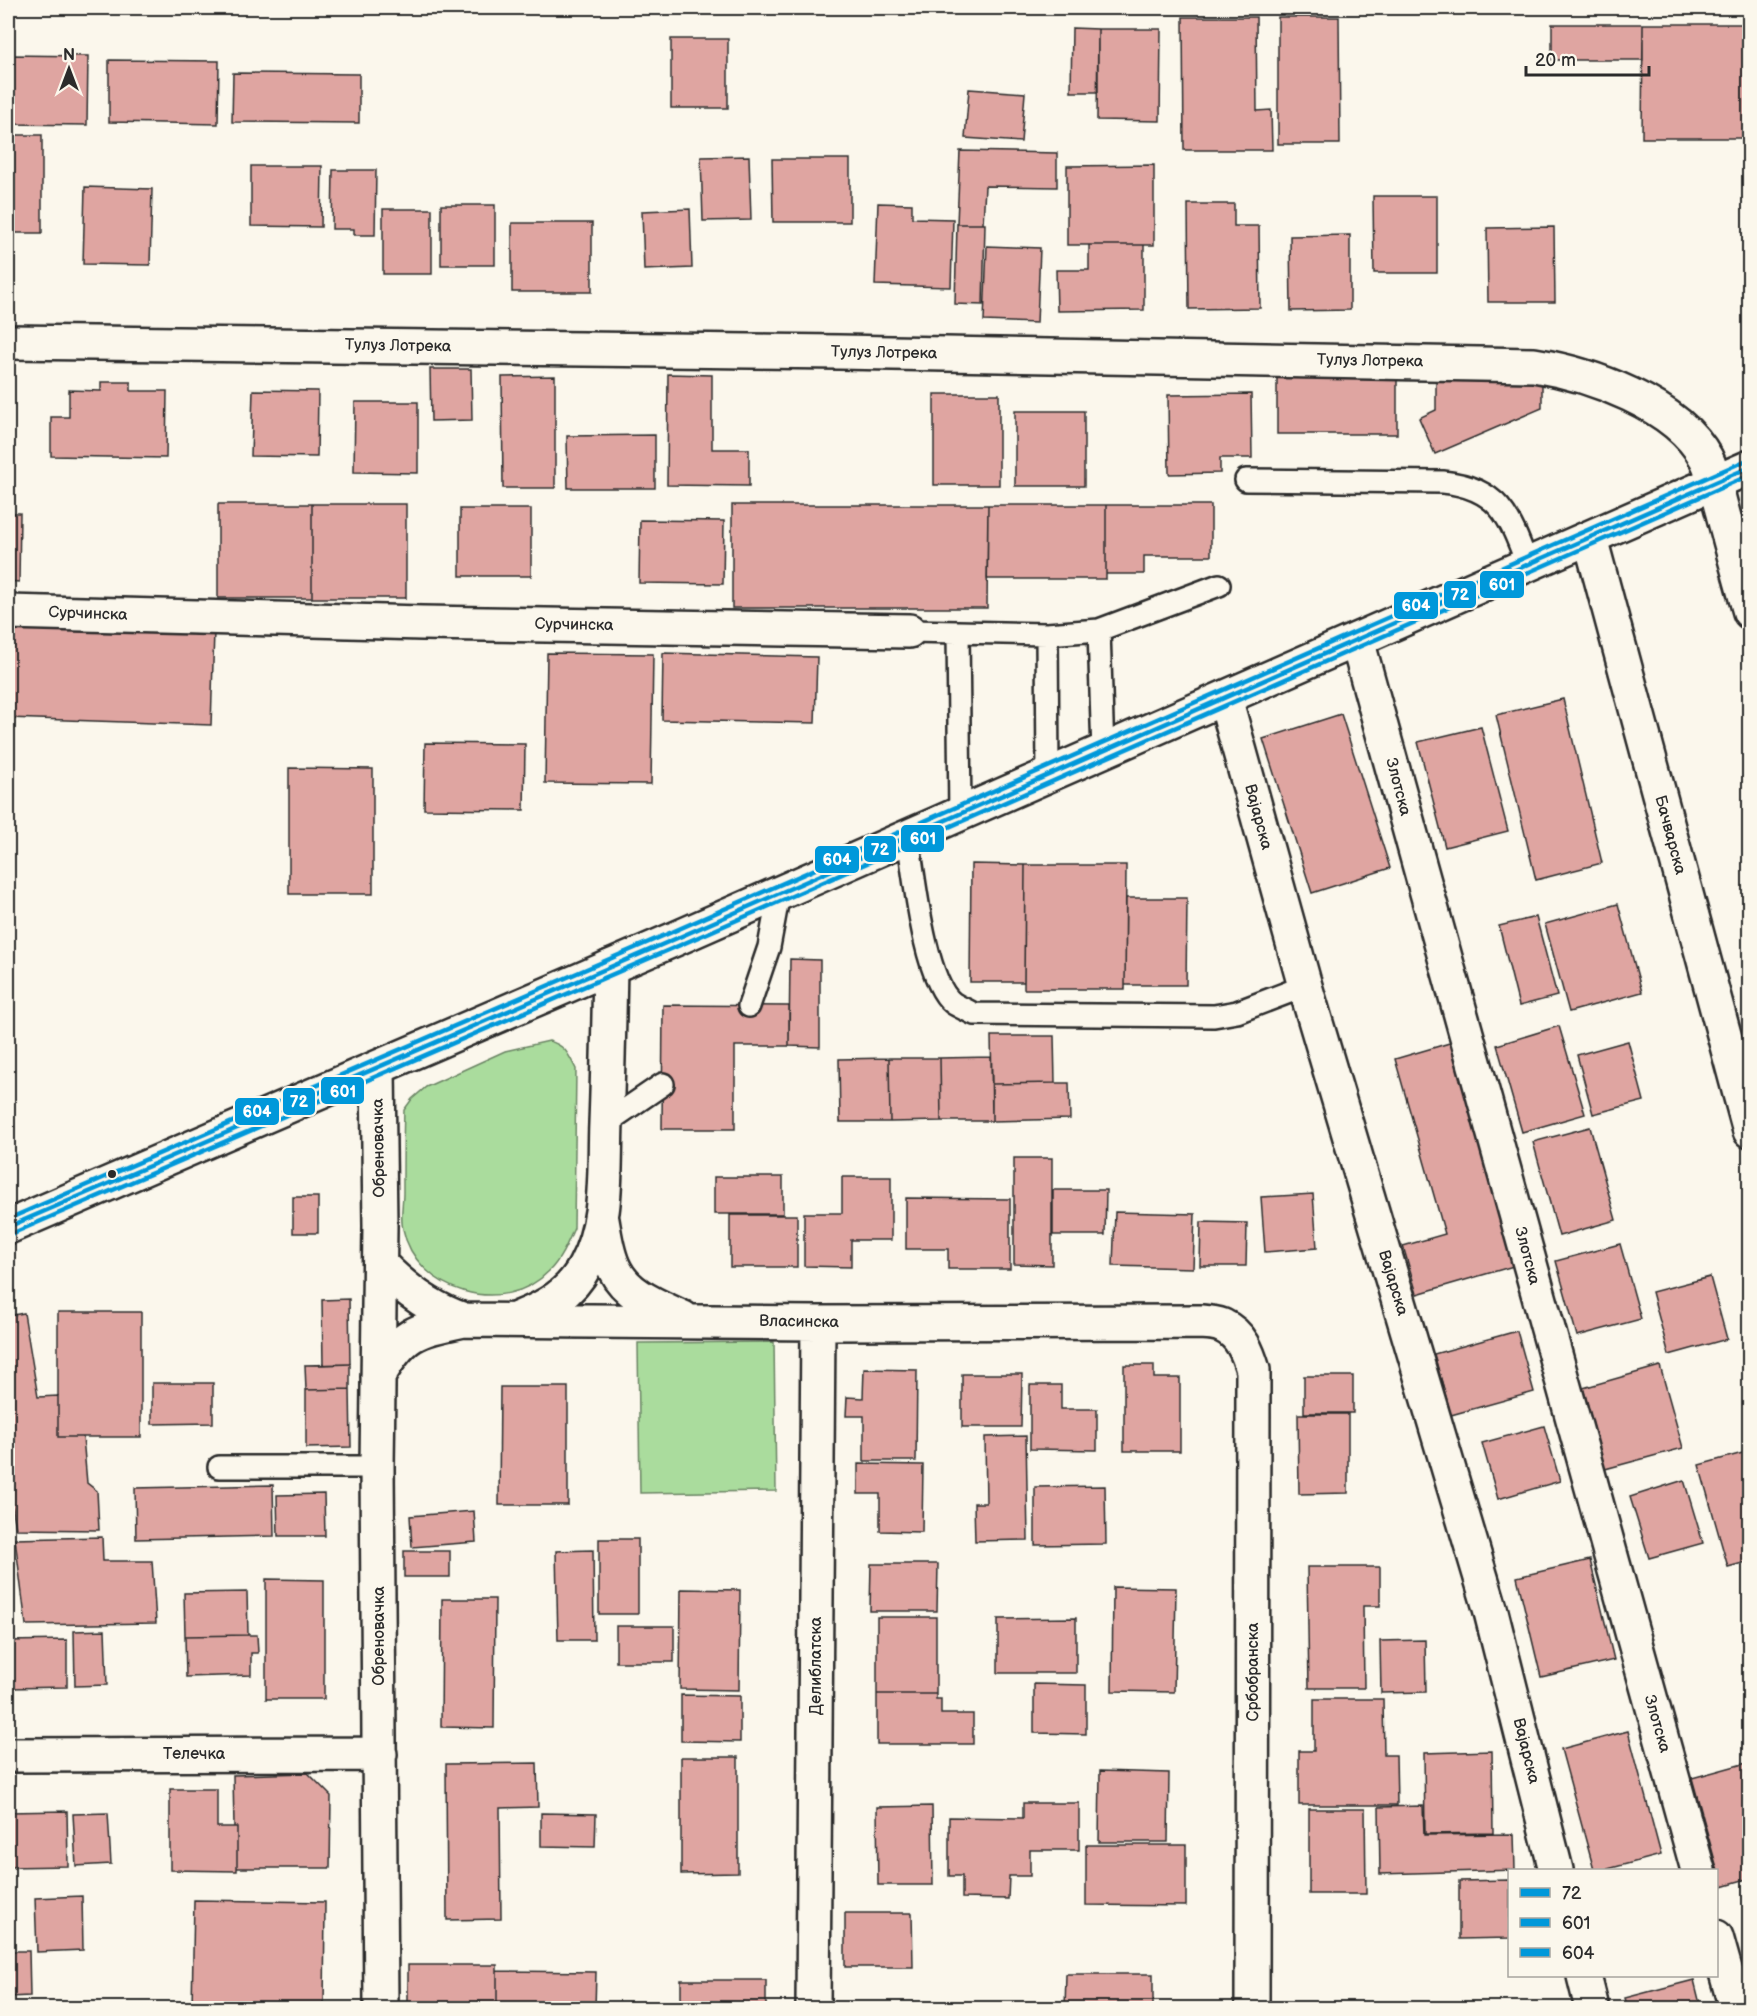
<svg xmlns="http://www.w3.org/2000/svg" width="1757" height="2016" viewBox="0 0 1757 2016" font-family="'Balsamiq Sans',sans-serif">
<rect width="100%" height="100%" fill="#fbf7ec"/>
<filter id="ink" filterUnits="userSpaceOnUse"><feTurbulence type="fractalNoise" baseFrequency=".0167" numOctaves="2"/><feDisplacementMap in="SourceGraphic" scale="12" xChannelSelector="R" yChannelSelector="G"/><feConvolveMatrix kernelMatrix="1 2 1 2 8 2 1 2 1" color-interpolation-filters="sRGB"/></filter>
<g filter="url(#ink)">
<path fill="#aadc9d" stroke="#6a8464" stroke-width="1.5" d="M 549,1041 C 566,1046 568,1054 576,1069 L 574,1228 C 567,1244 561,1259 549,1271 C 504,1318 416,1292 403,1229 C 400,1218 403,1204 403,1193 C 403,1165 403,1138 404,1110 L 412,1099 L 426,1087 L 505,1051 Z
M 774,1342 L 776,1491 L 640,1493 L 638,1343 Z"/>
<path fill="#dfa5a1" stroke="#2b2b2b" stroke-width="1.5" d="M 1183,17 L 1256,17 L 1257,111 L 1271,110 L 1272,150 L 1184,150 Z
M 1278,17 L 1339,17 L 1340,144 L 1278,144 Z
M 1552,24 L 1643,24 L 1643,60 L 1552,60 Z
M 1643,24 L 1750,24 L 1750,138 L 1642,138 Z
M 1072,28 L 1098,29 L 1098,92 L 1071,92 Z
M 1098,29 L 1161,29 L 1160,121 L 1097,120 Z
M 671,39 L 728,39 L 728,108 L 671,108 Z
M 8,55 L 88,56 L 87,125 L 8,124 Z
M 109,60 L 219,61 L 218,124 L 109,122 Z
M 233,73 L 359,74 L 359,123 L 232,122 Z
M 969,89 L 1025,93 L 1021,142 L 965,138 Z
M 8,135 L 42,135 L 42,233 L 8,233 Z
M 960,151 L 1057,153 L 1057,187 L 985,186 L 983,224 L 957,224 Z
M 749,156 L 751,220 L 703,221 L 701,157 Z
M 772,159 L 850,159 L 850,222 L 773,222 Z
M 1154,165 L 1154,245 L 1067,245 L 1067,166 Z
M 251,166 L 322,166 L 321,227 L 251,226 Z
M 333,170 L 376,170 L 375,235 L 354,235 L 354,229 L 332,229 Z
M 85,187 L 152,189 L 150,265 L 83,264 Z
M 1373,196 L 1437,196 L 1437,273 L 1374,273 Z
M 878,203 L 912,204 L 912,218 L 953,219 L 951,287 L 875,285 Z
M 1188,204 L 1234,204 L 1234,226 L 1259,226 L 1260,308 L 1189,309 Z
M 441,205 L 495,205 L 495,265 L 441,265 Z
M 383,209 L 432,209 L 432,274 L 383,274 Z
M 690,209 L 692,268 L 644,270 L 642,211 Z
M 512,223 L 592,223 L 592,292 L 512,292 Z
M 957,224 L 985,224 L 983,305 L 955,304 Z
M 1554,227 L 1555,302 L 1488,302 L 1487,228 Z
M 1350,235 L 1350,310 L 1291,311 L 1290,236 Z
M 1089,245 L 1144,245 L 1144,310 L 1057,311 L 1056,270 L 1089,270 Z
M 987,246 L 1040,248 L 1037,323 L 984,321 Z
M 430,369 L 471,369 L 472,420 L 431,421 Z
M 668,374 L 712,375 L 712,449 L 749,449 L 749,486 L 667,485 Z
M 555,376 L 555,488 L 503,488 L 502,377 Z
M 1397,376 L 1397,434 L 1277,434 L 1277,377 Z
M 1436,379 L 1542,379 L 1542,408 L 1435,454 L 1419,418 L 1436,410 Z
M 101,382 L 131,382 L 131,391 L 167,391 L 166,458 L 51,456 L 51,417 L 69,417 L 69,390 L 101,391 Z
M 253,390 L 318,391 L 317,457 L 251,456 Z
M 934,394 L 999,394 L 999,485 L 934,485 Z
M 1251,394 L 1252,458 L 1220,458 L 1220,473 L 1169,474 L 1168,395 Z
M 355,402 L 418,402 L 418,473 L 354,472 Z
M 1015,411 L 1084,411 L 1084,486 L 1015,486 Z
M 655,435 L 655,488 L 568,488 L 567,436 Z
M 218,504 L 312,504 L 312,598 L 218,598 Z
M 312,504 L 406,504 L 406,598 L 312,598 Z
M 732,505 L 988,505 L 987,608 L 732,608 Z
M 988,505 L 1106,505 L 1106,579 L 987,579 Z
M 1106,505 L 1211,505 L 1211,556 L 1144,556 L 1144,574 L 1106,574 Z
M 460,509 L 531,509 L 531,576 L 460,576 Z
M 8,513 L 20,513 L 19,582 L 8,581 Z
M 640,520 L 724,521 L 723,584 L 639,583 Z
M 8,623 L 214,631 L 211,725 L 8,718 Z
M 547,653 L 653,654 L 651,784 L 545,783 Z
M 663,653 L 817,657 L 815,723 L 662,720 Z
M 1563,699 L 1602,863 L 1536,880 L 1496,715 Z
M 1341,714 L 1390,868 L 1312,893 L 1263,739 Z
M 1481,727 L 1508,831 L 1445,847 L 1418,742 Z
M 425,743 L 525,744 L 524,810 L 424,809 Z
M 289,768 L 373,769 L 373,894 L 289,894 Z
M 971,864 L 1025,865 L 1024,982 L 970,982 Z
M 1025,865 L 1126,865 L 1125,989 L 1024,989 Z
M 1126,898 L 1187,898 L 1186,985 L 1125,985 Z
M 1618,904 L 1642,992 L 1569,1012 L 1545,924 Z
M 1536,917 L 1557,996 L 1519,1006 L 1499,926 Z
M 790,959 L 820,960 L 820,1047 L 789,1046 Z
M 663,1005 L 789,1006 L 789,1046 L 735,1046 L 735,1129 L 662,1129 Z
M 1559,1026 L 1585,1114 L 1522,1132 L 1497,1045 Z
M 991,1036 L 1054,1036 L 1055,1083 L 992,1084 Z
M 1628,1041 L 1644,1101 L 1593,1114 L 1577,1055 Z
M 1453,1042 L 1517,1265 L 1417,1294 L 1403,1246 L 1445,1234 L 1395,1059 Z
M 991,1057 L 992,1121 L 941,1121 L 940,1058 Z
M 889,1058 L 890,1122 L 840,1122 L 839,1059 Z
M 889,1058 L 940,1058 L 941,1121 L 890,1122 Z
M 1055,1083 L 1069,1083 L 1070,1119 L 992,1121 L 992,1084 Z
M 1590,1127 L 1616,1220 L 1559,1236 L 1533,1142 Z
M 1014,1158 L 1052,1158 L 1052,1265 L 1014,1264 Z
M 714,1177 L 783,1177 L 783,1214 L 714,1214 Z
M 842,1177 L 891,1177 L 891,1240 L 851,1240 L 851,1267 L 804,1266 L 804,1213 L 842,1213 Z
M 1053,1190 L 1106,1190 L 1105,1235 L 1053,1235 Z
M 1313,1194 L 1317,1248 L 1265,1252 L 1261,1197 Z
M 293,1197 L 318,1197 L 318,1233 L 293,1233 Z
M 906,1198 L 1010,1199 L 1010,1269 L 948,1269 L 948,1249 L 906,1249 Z
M 1115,1212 L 1195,1214 L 1193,1268 L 1113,1266 Z
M 730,1215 L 797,1215 L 797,1267 L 730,1267 Z
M 1201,1222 L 1247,1223 L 1246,1266 L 1200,1266 Z
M 1620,1244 L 1641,1319 L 1577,1336 L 1556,1261 Z
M 1710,1277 L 1727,1339 L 1669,1355 L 1652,1292 Z
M 349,1299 L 350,1364 L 323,1365 L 322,1300 Z
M 58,1312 L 141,1312 L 141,1437 L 58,1437 Z
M 24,1313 L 38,1397 L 58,1396 L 58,1437 L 83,1437 L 87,1483 L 97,1491 L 99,1530 L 16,1529 L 8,1479 L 8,1316 Z
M 1517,1331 L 1534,1392 L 1451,1415 L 1434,1354 Z
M 350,1364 L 350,1389 L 306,1390 L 305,1365 Z
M 1124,1365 L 1154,1365 L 1154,1378 L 1180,1378 L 1180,1451 L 1124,1451 Z
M 1660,1366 L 1683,1448 L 1605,1469 L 1583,1388 Z
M 864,1369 L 917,1370 L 916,1461 L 864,1461 L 864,1416 L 846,1416 L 847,1397 L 863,1398 Z
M 962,1374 L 1022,1374 L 1021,1427 L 962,1427 Z
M 1304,1376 L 1353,1376 L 1353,1413 L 1304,1413 Z
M 152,1383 L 213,1383 L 213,1423 L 152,1424 Z
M 1030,1385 L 1061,1385 L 1061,1409 L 1097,1409 L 1097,1450 L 1030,1449 Z
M 500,1387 L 568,1387 L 568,1505 L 499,1505 Z
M 350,1389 L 351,1447 L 306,1448 L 306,1390 Z
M 1298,1414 L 1348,1414 L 1348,1493 L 1299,1494 Z
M 1544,1426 L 1560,1481 L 1498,1499 L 1482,1443 Z
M 1026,1436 L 1028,1540 L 975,1541 L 974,1503 L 986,1503 L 985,1437 Z
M 1750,1451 L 1750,1561 L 1728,1567 L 1699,1465 Z
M 858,1464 L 923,1465 L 922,1532 L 880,1531 L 880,1494 L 858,1494 Z
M 1684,1480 L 1703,1543 L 1649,1558 L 1630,1497 Z
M 273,1485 L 274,1536 L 136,1539 L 135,1488 Z
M 1105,1486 L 1106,1544 L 1035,1545 L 1035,1487 Z
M 324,1494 L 325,1536 L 278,1536 L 277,1495 Z
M 474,1511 L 476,1542 L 412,1547 L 410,1516 Z
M 102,1537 L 103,1561 L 152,1561 L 156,1623 L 26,1625 L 15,1539 Z
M 599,1539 L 638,1539 L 638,1614 L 599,1614 Z
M 593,1550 L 594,1640 L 558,1640 L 556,1551 Z
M 404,1551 L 450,1551 L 450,1577 L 404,1577 Z
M 1590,1560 L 1614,1660 L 1541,1677 L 1517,1577 Z
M 871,1564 L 938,1564 L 937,1611 L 870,1611 Z
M 1307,1567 L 1380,1567 L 1380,1606 L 1363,1606 L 1364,1688 L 1309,1688 Z
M 266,1579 L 324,1580 L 324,1699 L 266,1699 Z
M 1113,1587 L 1176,1588 L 1174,1692 L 1112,1691 Z
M 681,1589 L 740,1590 L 739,1690 L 680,1689 Z
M 247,1592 L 248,1635 L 185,1636 L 184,1593 Z
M 442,1599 L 495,1599 L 494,1728 L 441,1727 Z
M 877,1617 L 936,1617 L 936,1694 L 877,1694 Z
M 1076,1618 L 1076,1673 L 998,1673 L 998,1619 Z
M 616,1626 L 674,1626 L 674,1662 L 616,1662 Z
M 105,1630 L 107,1685 L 75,1686 L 74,1631 Z
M 248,1635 L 257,1635 L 258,1653 L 251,1653 L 251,1675 L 186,1677 L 185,1636 Z
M 67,1640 L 67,1687 L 8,1688 L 8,1641 Z
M 1425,1640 L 1426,1692 L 1381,1693 L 1380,1641 Z
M 1034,1684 L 1086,1685 L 1086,1734 L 1034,1733 Z
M 877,1694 L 936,1694 L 936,1699 L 941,1699 L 941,1714 L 973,1714 L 973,1744 L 877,1744 Z
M 681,1695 L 740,1696 L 740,1742 L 681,1741 Z
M 1314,1699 L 1383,1699 L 1384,1755 L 1396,1755 L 1397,1805 L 1299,1805 L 1299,1751 L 1314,1751 Z
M 1628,1731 L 1661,1855 L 1604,1870 L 1594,1870 L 1561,1749 Z
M 1492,1751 L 1493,1833 L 1425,1834 L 1424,1753 Z
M 681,1757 L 738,1757 L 738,1873 L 681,1874 Z
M 1750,1762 L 1750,1878 L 1722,1886 L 1692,1778 Z
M 537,1763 L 538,1807 L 500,1808 L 501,1919 L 447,1920 L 446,1764 Z
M 1100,1771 L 1169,1773 L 1168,1842 L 1099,1842 Z
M 308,1773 L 331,1796 L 330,1868 L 237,1868 L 237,1827 L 234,1827 L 233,1775 Z
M 170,1789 L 217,1789 L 217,1827 L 237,1827 L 237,1871 L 170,1870 Z
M 1023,1803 L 1079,1803 L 1079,1850 L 1030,1850 L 1030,1876 L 1009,1876 L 1008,1899 L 962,1898 L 962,1876 L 949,1876 L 949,1817 L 1023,1818 Z
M 932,1806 L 933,1885 L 878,1885 L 877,1807 Z
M 1423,1806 L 1424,1835 L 1514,1834 L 1515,1870 L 1380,1874 L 1379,1807 Z
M 1309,1809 L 1365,1809 L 1366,1894 L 1309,1894 Z
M 67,1811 L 68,1866 L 8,1867 L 8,1812 Z
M 108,1813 L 111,1864 L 76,1866 L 73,1814 Z
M 541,1813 L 596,1814 L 595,1847 L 541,1846 Z
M 1086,1845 L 1186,1845 L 1186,1906 L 1086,1905 Z
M 1510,1880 L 1510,1938 L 1459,1939 L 1459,1881 Z
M 82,1896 L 83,1950 L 37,1952 L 35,1898 Z
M 194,1900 L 325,1902 L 324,2008 L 192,2008 Z
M 845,1913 L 912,1913 L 913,1967 L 845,1967 Z
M 8,1951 L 29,1951 L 30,1996 L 8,1997 Z
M 408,1965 L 497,1965 L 497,2008 L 408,2008 Z
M 497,1971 L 596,1972 L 595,2008 L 497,2008 Z
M 1066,1974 L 1153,1974 L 1153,2008 L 1065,2008 Z
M 681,1980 L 766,1980 L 766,2008 L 681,2008 Z
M 1694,1980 L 1701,2008 L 1628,2008 L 1625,1998 Z"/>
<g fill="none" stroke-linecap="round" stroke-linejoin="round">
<defs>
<path id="lane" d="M 1246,480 L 1443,482 C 1500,488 1510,518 1528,566
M 1099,630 L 1103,753
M 909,631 L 958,632 L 960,815
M 958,632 L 1047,634 L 1099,630 L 1219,585
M 1047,634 L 1048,776
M 908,837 C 914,874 924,981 953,1003 C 959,1007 967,1010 974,1014 L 1214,1016 L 1237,1012 L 1305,986
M 749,1006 L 769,947 L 779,893
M 606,1123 L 663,1084
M 219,1467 L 377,1467"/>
<path id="street" d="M 8,342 L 839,352 L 1534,365 C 1590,374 1677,404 1706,458 C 1714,473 1717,493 1722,510 C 1731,544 1740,578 1750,612
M 1590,538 L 1750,1131
M 8,612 L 422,623 L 909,631
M 1357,640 L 1698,1870
M 1225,698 L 1305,986 L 1490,1608 L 1556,1870
M 378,1069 L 380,1226 L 377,1467 L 381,2008
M 602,1220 C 605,1237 607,1255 615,1270 C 628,1296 658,1306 683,1318
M 380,1264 C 404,1289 431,1309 464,1320
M 519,1318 C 547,1307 571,1293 585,1266 C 609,1222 604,1171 606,1123 C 608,1071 609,1019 610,967
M 378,1377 C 403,1332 416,1330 464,1320 L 818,1323 L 1203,1322 C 1209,1323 1218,1323 1223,1326 C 1241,1334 1248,1353 1253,1370 L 1252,2008
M 8,1755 L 380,1754
M 1716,1937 L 1736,2008
M 1584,1976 L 1592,2008
M 813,2008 L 818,1323"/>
<path id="secondary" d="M 8,1227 L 675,939 L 1750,467"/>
</defs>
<use href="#lane" stroke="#2b2b2b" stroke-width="26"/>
<use href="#street" stroke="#2b2b2b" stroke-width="38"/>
<use href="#secondary" stroke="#2b2b2b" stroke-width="38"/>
<use href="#lane" stroke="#fbf7ec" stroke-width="21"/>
<use href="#street" stroke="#fbf7ec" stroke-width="33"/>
<use href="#secondary" stroke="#fbf7ec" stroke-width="33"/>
<defs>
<path id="bus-1" d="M 8,1227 L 675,939 L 1750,467"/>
<path id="bus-2" d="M 11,1234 L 678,946 L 1750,475"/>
<path id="bus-3" d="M 8,1219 L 672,932 L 1747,460"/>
</defs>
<use href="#bus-1" stroke="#fbf7ec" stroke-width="9"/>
<use href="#bus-2" stroke="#fbf7ec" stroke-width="9"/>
<use href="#bus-3" stroke="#fbf7ec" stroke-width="9"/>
<use href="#bus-1" stroke="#0098da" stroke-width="4.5"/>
<use href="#bus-2" stroke="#0098da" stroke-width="4.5"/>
<use href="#bus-3" stroke="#0098da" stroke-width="4.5"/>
</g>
</g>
<circle fill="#2b2b2b" stroke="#fbf7ec" stroke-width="2" cx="112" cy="1174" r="5"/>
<g text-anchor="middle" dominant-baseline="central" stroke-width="6" stroke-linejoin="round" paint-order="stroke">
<g font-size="16" fill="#2b2b2b" stroke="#fbf7ec">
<text transform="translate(398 346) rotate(1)">Тулуз Лотрека</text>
<text transform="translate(884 353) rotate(1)">Тулуз Лотрека</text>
<text transform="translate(1370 361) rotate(1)">Тулуз Лотрека</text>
<text transform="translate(88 614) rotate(2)">Сурчинска</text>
<text transform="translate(574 625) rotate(1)">Сурчинска</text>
<text transform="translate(1398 787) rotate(75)">Злотска</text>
<text transform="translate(1258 817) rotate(75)">Вајарска</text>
<text transform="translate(1670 835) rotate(75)">Бачварска</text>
<text transform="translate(379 1148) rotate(-91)">Обреновачка</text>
<text transform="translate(1527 1256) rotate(75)">Злотска</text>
<text transform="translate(1393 1283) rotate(73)">Вајарска</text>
<text transform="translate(799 1322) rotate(1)">Власинска</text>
<text transform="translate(379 1636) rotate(-90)">Обреновачка</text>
<text transform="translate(816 1666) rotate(-90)">Делиблатска</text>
<text transform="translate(1253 1672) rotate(-90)">Србобранска</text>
<text transform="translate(1657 1724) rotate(74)">Злотска</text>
<text transform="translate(1526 1751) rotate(76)">Вајарска</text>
<text x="194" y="1754">Телечка</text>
</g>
</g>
<g stroke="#fbf7ec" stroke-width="2">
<rect x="1479" y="570" width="46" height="29" rx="6" fill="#0098da"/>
<rect x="1443" y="580" width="34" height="29" rx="6" fill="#0098da"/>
<rect x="1393" y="591" width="46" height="29" rx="6" fill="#0098da"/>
<rect x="900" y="824" width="45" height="29" rx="6" fill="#0098da"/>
<rect x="863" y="835" width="34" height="28" rx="6" fill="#0098da"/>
<rect x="814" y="845" width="46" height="29" rx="6" fill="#0098da"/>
<rect x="320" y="1076" width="45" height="29" rx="6" fill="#0098da"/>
<rect x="282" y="1087" width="34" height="29" rx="6" fill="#0098da"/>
<rect x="234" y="1097" width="46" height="29" rx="6" fill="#0098da"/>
</g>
<g font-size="16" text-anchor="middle" font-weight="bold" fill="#fff">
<text x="1502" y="590">601</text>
<text x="1460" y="600">72</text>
<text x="1416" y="611">604</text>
<text x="923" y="844">601</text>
<text x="880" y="855">72</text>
<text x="837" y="865">604</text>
<text x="343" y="1097">601</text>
<text x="299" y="1107">72</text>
<text x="257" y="1117">604</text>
</g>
<rect width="1757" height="2016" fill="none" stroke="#fbf7ec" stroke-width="30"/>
<rect x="15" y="15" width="1727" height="1986" fill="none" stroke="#2b2b2b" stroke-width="2" filter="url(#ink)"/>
<rect x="1508" y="1869" width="210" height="108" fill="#fbf7ec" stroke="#a8a59f" stroke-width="1.5"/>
<rect x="1520" y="1888" width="30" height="9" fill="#0098da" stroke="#a8a59f" stroke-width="1.5"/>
<text x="1562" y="1899" font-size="18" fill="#2b2b2b">72</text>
<rect x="1520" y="1918" width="30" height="9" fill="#0098da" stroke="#a8a59f" stroke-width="1.5"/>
<text x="1562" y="1929" font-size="18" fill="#2b2b2b">601</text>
<rect x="1520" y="1948" width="30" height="9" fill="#0098da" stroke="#a8a59f" stroke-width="1.5"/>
<text x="1562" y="1959" font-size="18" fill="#2b2b2b">604</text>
<g transform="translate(69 69)" stroke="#fbf7ec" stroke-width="4.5" paint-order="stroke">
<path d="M0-4.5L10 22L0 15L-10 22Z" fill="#2b2b2b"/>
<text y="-9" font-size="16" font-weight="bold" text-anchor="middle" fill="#2b2b2b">N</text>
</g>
<path d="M1526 66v9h123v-9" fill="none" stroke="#2b2b2b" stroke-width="3"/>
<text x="1535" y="66" font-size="18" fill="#2b2b2b" stroke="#fbf7ec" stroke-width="4.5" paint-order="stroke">20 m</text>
</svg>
